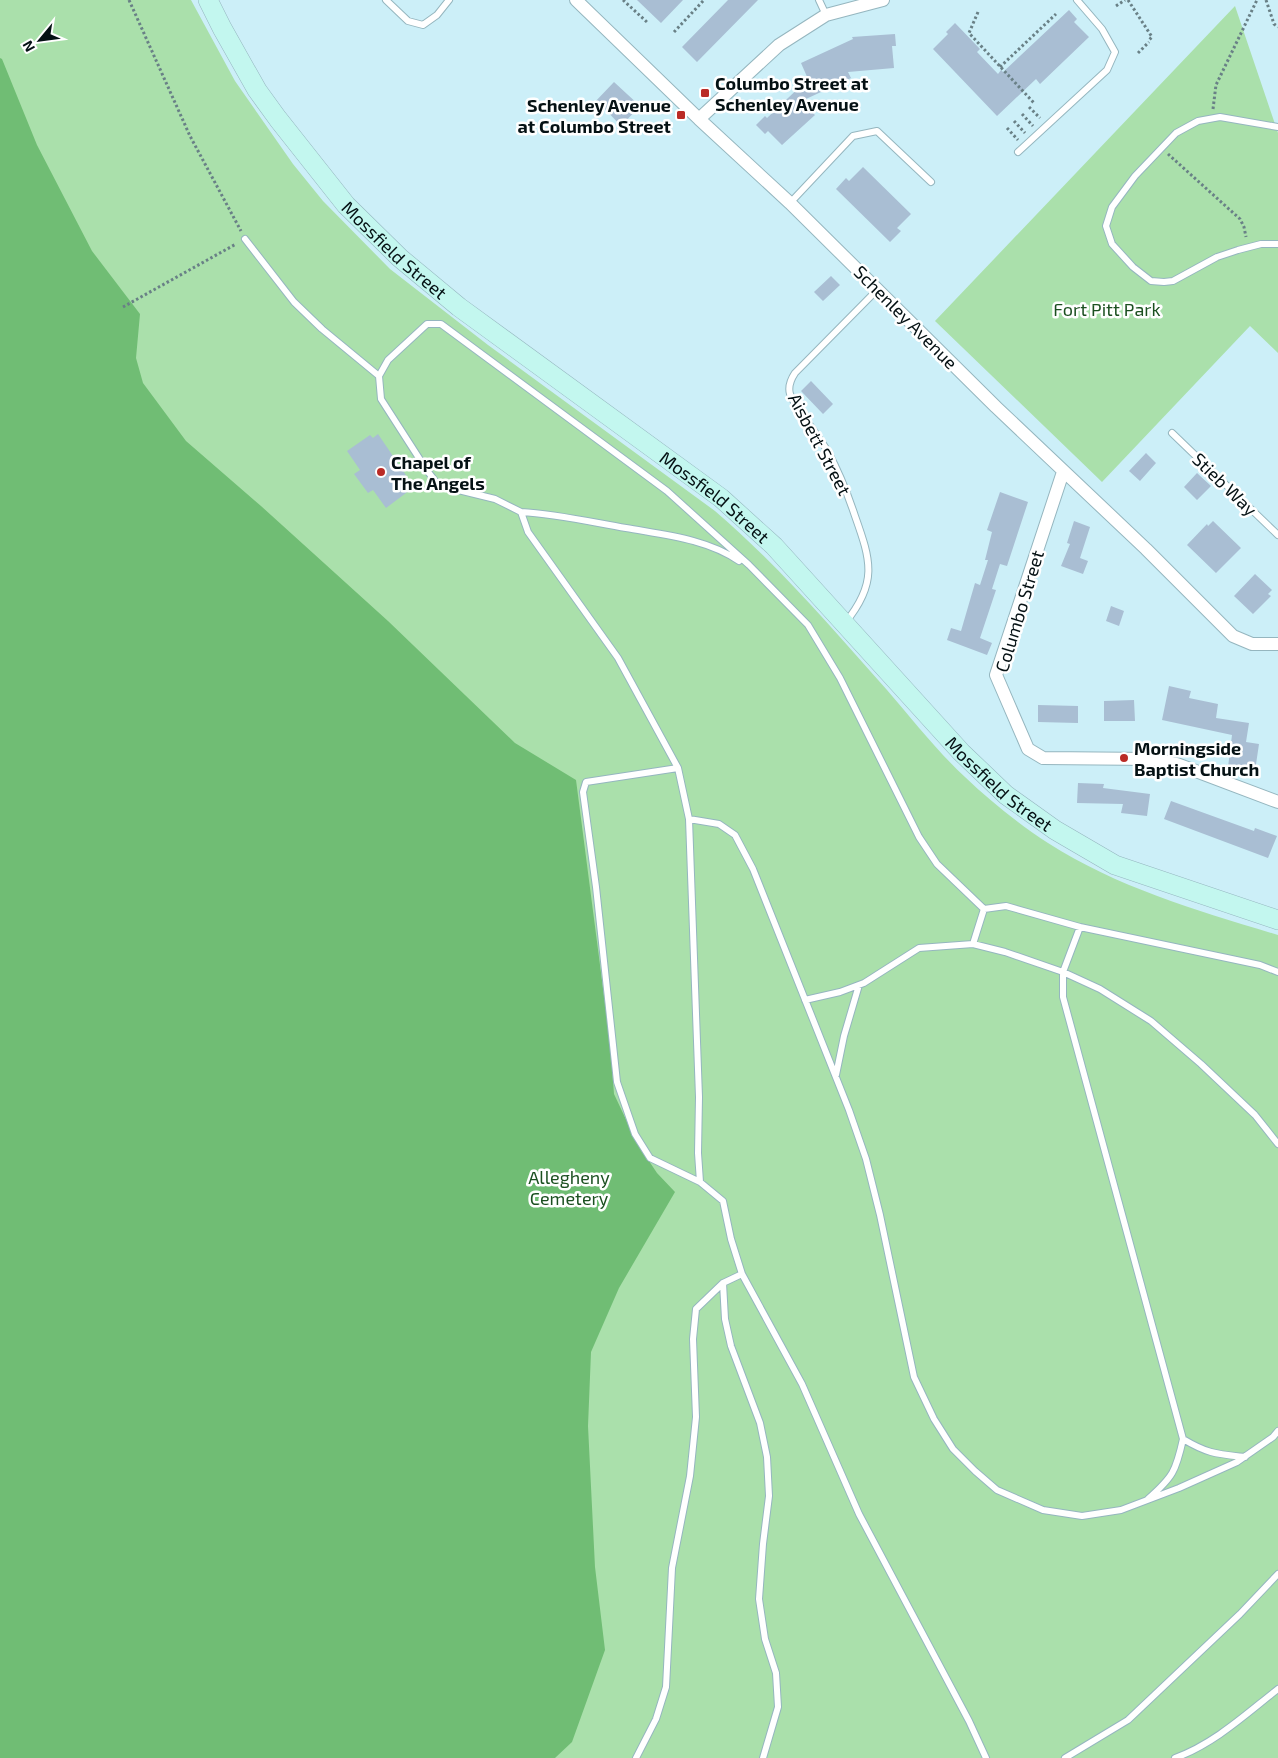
<svg xmlns="http://www.w3.org/2000/svg" width="1278" height="1758" viewBox="0 0 1278 1758" font-family="'Exo 2',sans-serif">
<rect width="100%" height="100%" fill="#cceff8"/>
<path fill="#aae0ab" d="M 0,0 L 191,0 L 235,81 L 293,164 L 323,201 L 390,269 L 488,345 L 715,511 C 778,565 832,628 887,690 C 912,719 937,751 965,777 C 990,801 1019,824 1048,843 C 1118,888 1199,911 1278,935 L 1278,1758 L 0,1758 Z
M 1235,6 L 1278,133 L 1278,353 L 1250,326 L 1102,482 L 935,321 Z"/>
<path fill="#70bd74" d="M 0,58 L 2,59 L 37,145 L 92,251 L 140,314 L 136,358 L 143,383 L 186,441 L 261,506 L 388,621 L 515,743 L 576,780 L 610,1042 L 614,1094 L 637,1143 L 657,1173 L 675,1192 L 619,1288 L 591,1352 L 588,1426 L 595,1567 L 605,1650 L 572,1742 L 555,1758 L 0,1758 Z"/>
<path fill="#a9bed3" d="M 637,0 L 683,0 L 661,23 Z
M 728,0 L 758,0 L 697,62 L 682,47 Z
M 1069,10 L 1077,19 L 1074,22 L 1089,37 L 1040,84 L 1036,79 L 997,116 L 933,49 L 948,34 L 946,32 L 955,23 L 980,49 L 977,52 L 998,74 L 1001,70 L 1003,72 Z
M 895,34 L 896,46 L 892,46 L 894,68 L 848,72 L 851,78 L 806,99 L 814,107 L 810,110 L 815,115 L 782,145 L 768,131 L 765,134 L 756,125 L 765,116 L 767,118 L 808,79 L 801,63 L 853,39 L 852,37 Z
M 614,82 L 640,106 L 621,126 L 605,109 L 602,113 L 593,104 Z
M 863,167 L 911,214 L 897,228 L 901,231 L 890,242 L 836,189 L 846,178 L 849,181 Z
M 831,276 L 840,285 L 823,301 L 814,292 Z
M 811,381 L 833,404 L 823,414 L 801,391 Z
M 378,434 L 414,487 L 386,508 L 373,490 L 368,493 L 354,474 L 360,470 L 347,451 L 370,435 L 373,438 Z
M 1146,453 L 1156,463 L 1140,481 L 1129,471 Z
M 1197,473 L 1211,486 L 1197,500 L 1184,487 Z
M 1000,492 L 1028,502 L 1007,566 L 1000,564 L 992,589 L 996,590 L 980,638 L 992,643 L 987,655 L 947,640 L 951,628 L 961,631 L 975,583 L 980,585 L 988,560 L 985,560 L 992,532 L 987,530 Z
M 1074,521 L 1090,527 L 1080,558 L 1088,561 L 1083,574 L 1061,566 L 1070,544 L 1067,543 Z
M 1213,521 L 1241,548 L 1216,573 L 1187,545 L 1207,524 L 1208,526 Z
M 1255,574 L 1272,590 L 1268,594 L 1271,596 L 1253,614 L 1234,596 Z
M 1111,606 L 1124,611 L 1119,626 L 1106,621 Z
M 1169,686 L 1191,691 L 1189,698 L 1218,704 L 1216,718 L 1249,723 L 1246,742 L 1259,744 L 1255,771 L 1228,767 L 1232,735 L 1162,720 Z
M 1134,700 L 1135,721 L 1104,721 L 1104,701 Z
M 1038,705 L 1078,706 L 1078,723 L 1038,722 Z
M 1078,783 L 1104,784 L 1103,788 L 1150,794 L 1147,816 L 1121,813 L 1123,804 L 1077,803 Z
M 1171,801 L 1254,831 L 1255,828 L 1277,836 L 1268,858 L 1164,819 Z"/>
<g fill="none" stroke-linecap="round" stroke-linejoin="round">
<defs>
<path id="lane" d="M 386,0 L 408,21 L 423,25 L 437,15 L 449,0
M 819,0 L 826,15
M 1278,127 L 1220,117 L 1198,121 L 1176,133 L 1135,176 L 1112,207 L 1106,226 L 1112,244 L 1133,267 L 1151,281 L 1164,282 L 1173,281 L 1217,257 L 1238,250 L 1261,244 L 1278,244
M 1018,152 L 1107,70 L 1115,52 L 1102,29 L 1077,0
M 790,203 L 853,136 L 877,131 L 931,182
M 245,239 L 294,302 L 322,329 L 379,376
M 1172,433 L 1278,535
M 521,512 C 556,514 591,522 626,528 C 665,535 707,539 739,561
M 845,623 C 878,583 871,561 855,516 C 848,495 839,472 828,452 C 820,438 809,425 800,411 C 797,406 792,400 790,394 C 788,387 791,379 795,373 L 878,289
M 678,768 L 586,782 L 583,792 L 596,887 L 617,1082 L 635,1134 L 650,1158 L 700,1182
M 689,819 L 719,824 L 735,835 L 753,869 L 849,1110 L 866,1159 L 880,1215 L 914,1377 L 934,1419 L 953,1449 L 975,1471 L 997,1490 L 1043,1510 L 1082,1516 L 1121,1510 L 1179,1488 L 1237,1462 L 1273,1437 L 1278,1431
M 1080,927 L 1260,965 L 1278,972
M 973,944 L 984,909
M 805,1000 L 840,992 L 864,983 L 919,948 L 973,944 L 1005,952 L 1063,972 L 1100,989 L 1151,1021 L 1201,1064 L 1255,1115 L 1278,1144
M 836,1075 L 844,1036 L 859,985
M 723,1283 L 725,1319 L 731,1346 L 760,1423 L 767,1457 L 769,1496 L 763,1544 L 759,1599 L 765,1639 L 776,1673 L 778,1707 L 763,1758
M 1183,1439 C 1208,1454 1217,1454 1245,1457
M 636,1758 L 656,1719 L 666,1687 L 672,1568 L 690,1476 L 696,1417 L 693,1339 L 696,1309 L 723,1283 L 742,1274
M 986,1758 L 969,1721 L 859,1514 L 802,1384 L 742,1274 L 731,1239 L 723,1201 L 700,1182 L 698,1153 L 699,1097 L 689,819 L 678,768 L 618,658 L 528,532 L 521,512 L 495,499 L 438,485 L 426,469 L 381,399 L 379,376 L 388,360 L 427,324 L 441,324 L 667,491 L 749,565 L 808,625 L 840,678 L 919,837 L 937,864 L 984,909 L 1006,906 L 1080,927 L 1063,972 L 1063,997 L 1183,1439 C 1176,1471 1173,1477 1148,1499
M 1065,1758 L 1128,1720 L 1240,1614 L 1278,1574
M 1175,1758 C 1214,1744 1246,1714 1278,1689"/>
<path id="street" d="M 576,0 L 699,119 L 790,203 L 996,407 L 1146,549 L 1233,636 L 1252,644 L 1278,644
M 699,119 L 779,45 L 826,15 L 883,0
M 1063,472 L 996,675 L 1028,749 L 1043,758 L 1153,759 L 1177,764 L 1278,802"/>
<g id="secondary">
<path id="s1" d="M 208,0 L 222,28 L 257,90 L 278,119 L 346,205 L 400,258 L 459,307 L 721,498 L 774,546 L 961,752 L 1006,795 L 1055,830 L 1115,865 L 1278,920"/>
</g>
</defs>
<use href="#lane" stroke="#95b6bf" stroke-width="8"/>
<use href="#street" stroke="#95b6bf" stroke-width="14"/>
<use href="#secondary" stroke="#95b6bf" stroke-width="20"/>
<path stroke="#698086" stroke-width="3" stroke-dasharray="2.5 2.5" stroke-linecap="butt" d="M 129,0 L 190,136 L 241,231
M 623,0 L 648,23
M 1128,0 L 1152,37 L 1148,41
M 1266,0 L 1274,24 L 1278,27
M 1116,6 L 1125,0
M 978,12 L 969,33 L 1034,103
M 674,32 L 704,0
M 1138,53 L 1149,42
M 1000,67 L 1056,14
M 1029,107 L 1040,118
M 1213,109 L 1216,85 L 1257,0
M 1022,114 L 1033,126
M 1014,121 L 1025,133
M 1007,128 L 1018,140
M 1168,154 L 1240,219 L 1244,227 L 1246,237
M 123,307 L 236,244"/>
<use href="#lane" stroke="#fff" stroke-width="6"/>
<use href="#street" stroke="#fff" stroke-width="12"/>
<use href="#secondary" stroke="#c3f7ef" stroke-width="19"/>
</g>
<g fill="#ba2b26" stroke="#fff" stroke-width="2">
<rect x="700" y="88" width="10" height="10" rx="2.5"/>
<rect x="676" y="110" width="10" height="10" rx="2.5"/>
<circle cx="381" cy="472" r="5"/>
<circle cx="1124" cy="758" r="5"/>
</g>
<g text-anchor="middle" dominant-baseline="central" stroke-width="5" stroke-linejoin="round" paint-order="stroke">
<g font-size="18" font-weight="bold" fill="#051114" stroke="#fff" text-anchor="start">
<text x="715" y="83">Columbo Street at<tspan x="715" dy="21">Schenley Avenue</tspan></text>
<text x="671" y="105" text-anchor="end">Schenley Avenue<tspan x="671" dy="21">at Columbo Street</tspan></text>
<text x="391" y="462">Chapel of<tspan x="391" dy="21">The Angels</tspan></text>
<text x="1134" y="748">Morningside<tspan x="1134" dy="21">Baptist Church</tspan></text>
</g>
<g font-size="18" fill="#051114" stroke="#fff">
<text stroke="none"><textPath href="#s1" startOffset="314">Mossfield Street</textPath></text>
<text transform="translate(906 317) rotate(45)">Schenley Avenue</text>
<text transform="translate(820 444) rotate(62)">Aisbett Street</text>
<text transform="translate(1225 484) rotate(44)">Stieb Way</text>
<text stroke="none"><textPath href="#s1" startOffset="719">Mossfield Street</textPath></text>
<text transform="translate(1019 611) rotate(-73)">Columbo Street</text>
<text stroke="none"><textPath href="#s1" startOffset="1124">Mossfield Street</textPath></text>
</g>
<g font-size="18" fill="#1b5020" stroke="#fff">
<text x="1107" y="309">Fort Pitt Park</text>
<text x="569" y="1177">Allegheny<tspan x="569" dy="21">Cemetery</tspan></text>
</g>
</g>
<g transform="translate(40 40) rotate(241)" stroke="#ffffff" stroke-width="4" paint-order="stroke">
<path d="M0-4L9 19L0 12L-9 19Z" fill="#051114"/>
<text y="-8" font-size="14" font-weight="bold" text-anchor="middle" fill="#051114">N</text>
</g>
</svg>
